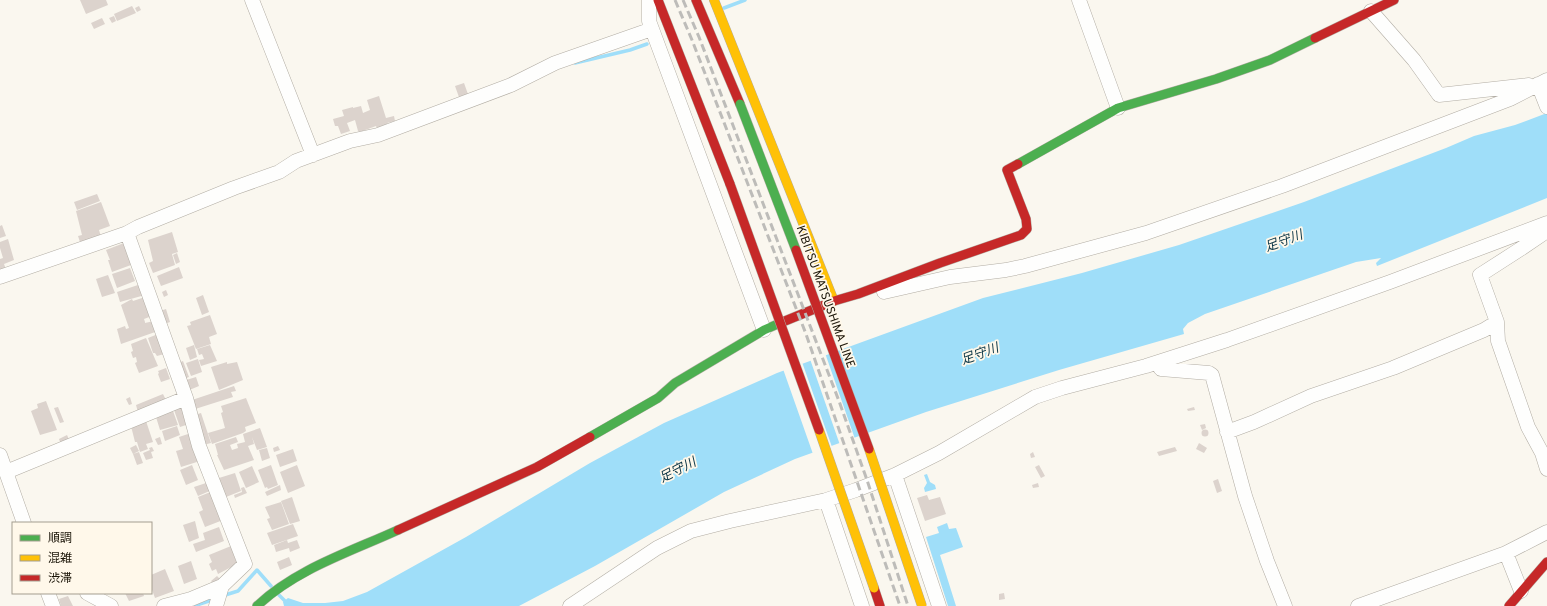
<svg xmlns="http://www.w3.org/2000/svg" width="1547" height="606" viewBox="0 0 1547 606" font-family="Overpass,'Noto Sans JP',sans-serif">
<rect width="100%" height="100%" fill="#faf7ef"/>
<path fill="#9fdef9" d="M 1547,113 L 1547,198 L 1377,266 L 1376,263 L 1381,258 L 1356,262 L 1205,314 L 1188,323 L 1183,329 L 1184,334 L 1059,370 L 926,412 L 795,459 L 724,492 L 595,566 L 519,606 L 284,606 L 283,602 L 288,598 L 303,603 L 325,603 L 343,601 L 367,592 L 466,537 L 590,463 L 664,423 L 777,373 L 983,298 L 1082,273 L 1179,245 L 1304,202 L 1446,148 L 1474,136 L 1515,125 Z
M 927,474 L 930,482 L 935,485 L 936,489 L 925,492 L 924,488 L 927,483 L 924,475 Z
M 947,523 L 949,529 L 956,528 L 963,547 L 940,555 L 956,606 L 948,606 L 926,537 L 939,533 L 937,527 Z"/>
<path fill="#faf7ef" d="M 825,353 L 855,439 L 840,445 L 810,359 Z
M 802,362 L 832,447 L 813,454 L 783,369 Z"/>
<g fill="none" stroke-linecap="round" stroke-linejoin="round">
<path stroke="#9fdef9" stroke-width="3.5" d="M 724,8 L 745,0
M 575,63 L 630,50 L 647,44
M 279,595 L 286,602 L 288,606
M 222,596 L 238,591 L 257,570 L 271,586
M 194,606 L 215,599"/>
</g>
<path fill="#dcd3cd" d="M 80,0 L 106,0 L 108,5 L 86,14 Z
M 132,6 L 136,13 L 117,21 L 114,14 Z
M 139,6 L 141,10 L 137,12 L 135,8 Z
M 114,16 L 116,21 L 112,23 L 109,18 Z
M 102,18 L 105,24 L 94,29 L 91,23 Z
M 464,83 L 469,97 L 460,100 L 455,86 Z
M 379,96 L 386,118 L 394,116 L 395,121 L 387,123 L 389,127 L 378,130 L 376,126 L 360,132 L 358,131 L 355,120 L 347,123 L 350,131 L 341,134 L 338,126 L 335,126 L 333,119 L 344,116 L 342,110 L 353,107 L 353,108 L 361,106 L 363,113 L 370,110 L 367,100 Z
M 97,194 L 100,201 L 77,210 L 74,202 Z
M 101,202 L 110,226 L 99,230 L 102,240 L 82,248 L 78,236 L 82,235 L 76,211 Z
M 2,225 L 6,236 L 0,238 L 0,226 Z
M 172,232 L 178,252 L 172,254 L 175,265 L 153,273 L 149,263 L 153,261 L 148,240 Z
M 8,239 L 14,260 L 4,264 L 7,272 L 0,275 L 0,259 L 3,258 L 0,248 L 0,242 Z
M 124,243 L 131,265 L 112,272 L 108,260 L 110,260 L 106,250 Z
M 177,253 L 180,262 L 176,264 L 173,255 Z
M 179,267 L 183,278 L 161,286 L 157,276 Z
M 130,268 L 135,281 L 117,288 L 112,274 Z
M 108,275 L 115,293 L 102,297 L 96,279 Z
M 141,284 L 145,295 L 120,302 L 117,292 Z
M 166,290 L 168,295 L 164,297 L 162,292 Z
M 203,295 L 209,312 L 202,315 L 196,298 Z
M 145,297 L 152,316 L 144,319 L 145,322 L 145,323 L 154,321 L 158,331 L 121,344 L 117,329 L 125,326 L 126,329 L 129,328 L 121,305 L 132,299 L 133,301 Z
M 166,309 L 170,322 L 162,325 L 157,312 Z
M 210,315 L 217,334 L 209,337 L 211,344 L 196,349 L 187,326 L 191,325 L 190,322 Z
M 158,334 L 164,354 L 157,356 L 155,353 L 153,353 L 148,338 Z
M 146,338 L 158,366 L 139,373 L 135,363 L 137,362 L 136,357 L 133,358 L 131,352 L 133,351 L 131,344 Z
M 194,345 L 197,357 L 190,360 L 186,348 Z
M 210,345 L 217,361 L 201,366 L 199,360 L 204,359 L 202,354 L 199,355 L 197,349 Z
M 198,359 L 202,372 L 191,376 L 186,363 Z
M 183,361 L 189,377 L 181,380 L 175,364 Z
M 227,362 L 227,364 L 237,362 L 243,380 L 219,390 L 211,367 Z
M 166,368 L 170,379 L 161,382 L 158,374 L 159,373 L 158,371 Z
M 196,377 L 199,386 L 187,391 L 183,381 Z
M 234,386 L 236,391 L 231,392 L 233,397 L 192,410 L 189,401 Z
M 163,394 L 166,400 L 139,416 L 136,405 Z
M 130,397 L 132,404 L 129,405 L 126,399 Z
M 246,398 L 256,423 L 245,427 L 246,431 L 243,433 L 212,444 L 208,433 L 225,428 L 221,413 L 223,412 L 221,406 Z
M 46,401 L 57,430 L 40,435 L 31,411 L 38,408 L 37,404 Z
M 183,406 L 189,424 L 180,427 L 174,410 Z
M 58,407 L 64,422 L 60,423 L 54,408 Z
M 1194,407 L 1195,410 L 1188,411 L 1187,409 Z
M 173,411 L 178,425 L 160,430 L 156,417 Z
M 201,413 L 211,443 L 203,445 L 194,415 Z
M 146,421 L 153,442 L 146,444 L 148,449 L 140,452 L 137,442 L 135,442 L 131,426 Z
M 1205,424 L 1206,428 L 1202,430 L 1200,425 Z
M 177,426 L 180,435 L 165,441 L 162,431 Z
M 260,428 L 267,447 L 257,450 L 252,437 L 254,444 L 248,446 L 254,460 L 224,470 L 217,455 L 218,455 L 215,444 L 236,437 L 238,442 L 230,445 L 232,450 L 238,448 L 237,444 L 245,442 L 243,434 Z
M1201.5 433a3.5 3.5 0 1 1 7 0a3.5 3.5 0 1 1-7 0Z
M 191,433 L 200,461 L 181,467 L 176,451 L 183,449 L 179,437 Z
M 67,435 L 71,444 L 62,447 L 59,439 Z
M 160,437 L 162,444 L 158,445 L 155,439 Z
M 1199,443 L 1207,448 L 1204,453 L 1196,449 Z
M 136,445 L 139,451 L 133,454 L 130,448 Z
M 278,446 L 280,450 L 274,452 L 273,448 Z
M 152,447 L 154,451 L 151,452 L 153,458 L 146,460 L 143,453 L 150,450 L 149,448 Z
M 1175,447 L 1177,451 L 1159,456 L 1157,452 Z
M 267,448 L 270,458 L 262,461 L 259,450 Z
M 293,449 L 297,461 L 280,467 L 276,455 Z
M 139,452 L 143,463 L 137,465 L 133,454 Z
M 1033,452 L 1035,457 L 1031,458 L 1030,454 Z
M 192,465 L 198,480 L 186,485 L 180,470 Z
M 271,465 L 278,485 L 268,489 L 267,487 L 265,488 L 258,470 Z
M 297,465 L 305,486 L 288,493 L 280,472 Z
M 1039,465 L 1045,476 L 1041,478 L 1035,467 Z
M 252,466 L 259,482 L 246,488 L 239,472 Z
M 235,473 L 241,491 L 226,497 L 219,478 Z
M 1218,479 L 1222,491 L 1217,493 L 1213,481 Z
M 209,482 L 212,490 L 198,496 L 194,487 Z
M 1038,483 L 1039,487 L 1033,488 L 1032,485 Z
M 280,485 L 281,490 L 267,496 L 265,492 Z
M 244,487 L 247,493 L 235,498 L 234,495 L 242,492 L 241,488 Z
M 213,491 L 223,520 L 205,527 L 199,512 L 203,510 L 198,497 Z
M 927,495 L 929,500 L 940,497 L 946,514 L 925,521 L 917,498 Z
M 292,497 L 300,521 L 290,524 L 281,501 Z
M 281,502 L 289,524 L 272,530 L 267,519 L 270,518 L 265,507 Z
M 195,521 L 199,538 L 189,542 L 183,525 Z
M 293,524 L 298,536 L 272,545 L 267,533 Z
M 219,527 L 224,541 L 196,552 L 193,544 L 205,540 L 203,533 Z
M 287,540 L 288,543 L 297,540 L 300,548 L 290,552 L 289,548 L 276,552 L 274,545 Z
M 231,546 L 237,564 L 218,574 L 216,569 L 212,571 L 209,564 L 212,562 L 209,555 Z
M 289,557 L 292,565 L 280,570 L 277,562 Z
M 191,561 L 197,579 L 184,584 L 178,566 Z
M 165,569 L 174,591 L 155,598 L 151,587 L 151,575 Z
M 217,576 L 220,579 L 214,585 L 211,581 Z
M 125,593 L 143,593 L 144,596 L 129,601 Z
M 1004,593 L 1005,599 L 999,600 L 999,594 Z
M 68,596 L 73,606 L 61,606 L 59,599 Z"/>
<g fill="none" stroke-linecap="round" stroke-linejoin="round">
<defs>
<path id="street" d="M 252,0 L 313,155
M 649,0 L 649,21 L 764,330
M 1079,0 L 1118,108
M 1371,11 L 1414,60 L 1439,95 L 1529,85
M 1538,84 L 1547,107
M 1547,231 L 1522,248 L 1480,275 L 1497,322 L 1498,341 L 1528,427 L 1542,453 L 1547,469
M 127,233 L 138,227 L 234,188 L 279,172 L 296,161 L 350,141 L 378,135 L 511,85 L 555,63 L 652,29
M 0,277 L 127,233 L 186,398 L 199,446 L 245,564 L 222,586 L 216,606
M 884,292 L 950,277 L 1006,270 L 1025,266 L 1146,233 L 1282,186 L 1510,99 L 1547,80
M 1157,363 L 1161,369 L 1209,373 L 1212,375 L 1245,496 L 1267,561 L 1285,606
M 1227,432 L 1254,422 L 1311,396 L 1393,368 L 1484,330 L 1497,322
M 0,455 L 24,523
M 6,472 L 186,398
M 895,475 L 939,606
M 826,500 L 862,606
M 1506,553 L 1521,591
M 48,593 L 53,606
M 87,593 L 111,606
M 164,606 L 191,599 L 222,586
M 570,606 L 657,548 L 691,531 L 730,521 L 826,500 L 856,490 L 895,475 L 939,453 L 1035,397 L 1062,388 L 1146,366 L 1227,340 L 1390,282 L 1547,223
M 1358,606 L 1506,553 L 1547,532"/>
<path id="fast" d="M 1018,164 L 1118,108 L 1216,79 L 1270,60 L 1315,38
M 590,437 L 658,398 L 675,383 L 764,330 L 780,323
M 257,606 C 296,569 350,552 398,530"/>
<path id="slow" d="M 714,0 L 834,301"/>
<path id="jam" d="M 658,0 L 730,184
M 696,0 L 740,104
M 1315,38 L 1394,0
M 780,323 L 834,301 L 858,294 L 940,263 L 1021,235 L 1027,229 L 1026,219 L 1007,170 L 1018,164
M 398,530 L 537,467 L 590,437
M 874,588 L 880,606
M 1509,606 L 1547,562"/>
</defs>
<use href="#street" stroke="#b2ada4" stroke-width="15"/>
<use href="#fast" stroke="#b2ada4" stroke-width="10"/>
<use href="#slow" stroke="#b2ada4" stroke-width="10"/>
<use href="#jam" stroke="#b2ada4" stroke-width="10"/>
<use href="#street" stroke="#fefefd" stroke-width="14"/>
<use href="#fast" stroke="#4caf50" stroke-width="9"/>
<use href="#slow" stroke="#ffc107" stroke-width="9"/>
<use href="#jam" stroke="#c62828" stroke-width="9"/>
<path stroke="#bdbcb9" stroke-width="3" stroke-dasharray="8 4" stroke-linecap="butt" d="M 675,0 L 692,40 L 806,334 L 900,606
M 683,0 L 699,37 L 839,401 L 867,480 L 908,606"/>
<defs>
<path id="fast-bridge" d="M 740,104 L 796,250"/>
<path id="slow-bridge" d="M 819,430 L 874,588
M 869,449 L 922,606"/>
<path id="jam-bridge" d="M 730,184 L 819,430
M 796,250 L 869,449"/>
</defs>
<use href="#fast-bridge" stroke="#b2ada4" stroke-width="10" stroke-linecap="butt"/>
<use href="#slow-bridge" stroke="#b2ada4" stroke-width="10" stroke-linecap="butt"/>
<use href="#jam-bridge" stroke="#b2ada4" stroke-width="10" stroke-linecap="butt"/>
<use href="#fast-bridge" stroke="#4caf50" stroke-width="9"/>
<use href="#slow-bridge" stroke="#ffc107" stroke-width="9"/>
<use href="#jam-bridge" stroke="#c62828" stroke-width="9"/>
</g>
<g text-anchor="middle" dominant-baseline="central" stroke-width="3.5" stroke-linejoin="round" paint-order="stroke">
<g font-size="12" fill="#1a1407" stroke="#fff8ea">
<text transform="translate(825 297) rotate(70)">KIBITSU MATSUSHIMA LINE</text>
</g>
<g font-size="13" font-style="italic" fill="#083344" stroke="#fff8ea">
<text transform="translate(1284 242) rotate(-20)">足守川</text>
<text transform="translate(980 355) rotate(-20)">足守川</text>
<text transform="translate(678 471) rotate(-27)">足守川</text>
</g>
</g>
<rect x="12" y="522" width="140" height="72" fill="#fff8ea" stroke="#a39d8f"/>
<rect x="20" y="535" width="20" height="6" fill="#4caf50" stroke="#a39d8f"/>
<text x="48" y="542" font-size="12" fill="#1a1407">順調</text>
<rect x="20" y="555" width="20" height="6" fill="#ffc107" stroke="#a39d8f"/>
<text x="48" y="562" font-size="12" fill="#1a1407">混雑</text>
<rect x="20" y="575" width="20" height="6" fill="#c62828" stroke="#a39d8f"/>
<text x="48" y="582" font-size="12" fill="#1a1407">渋滞</text>
</svg>
